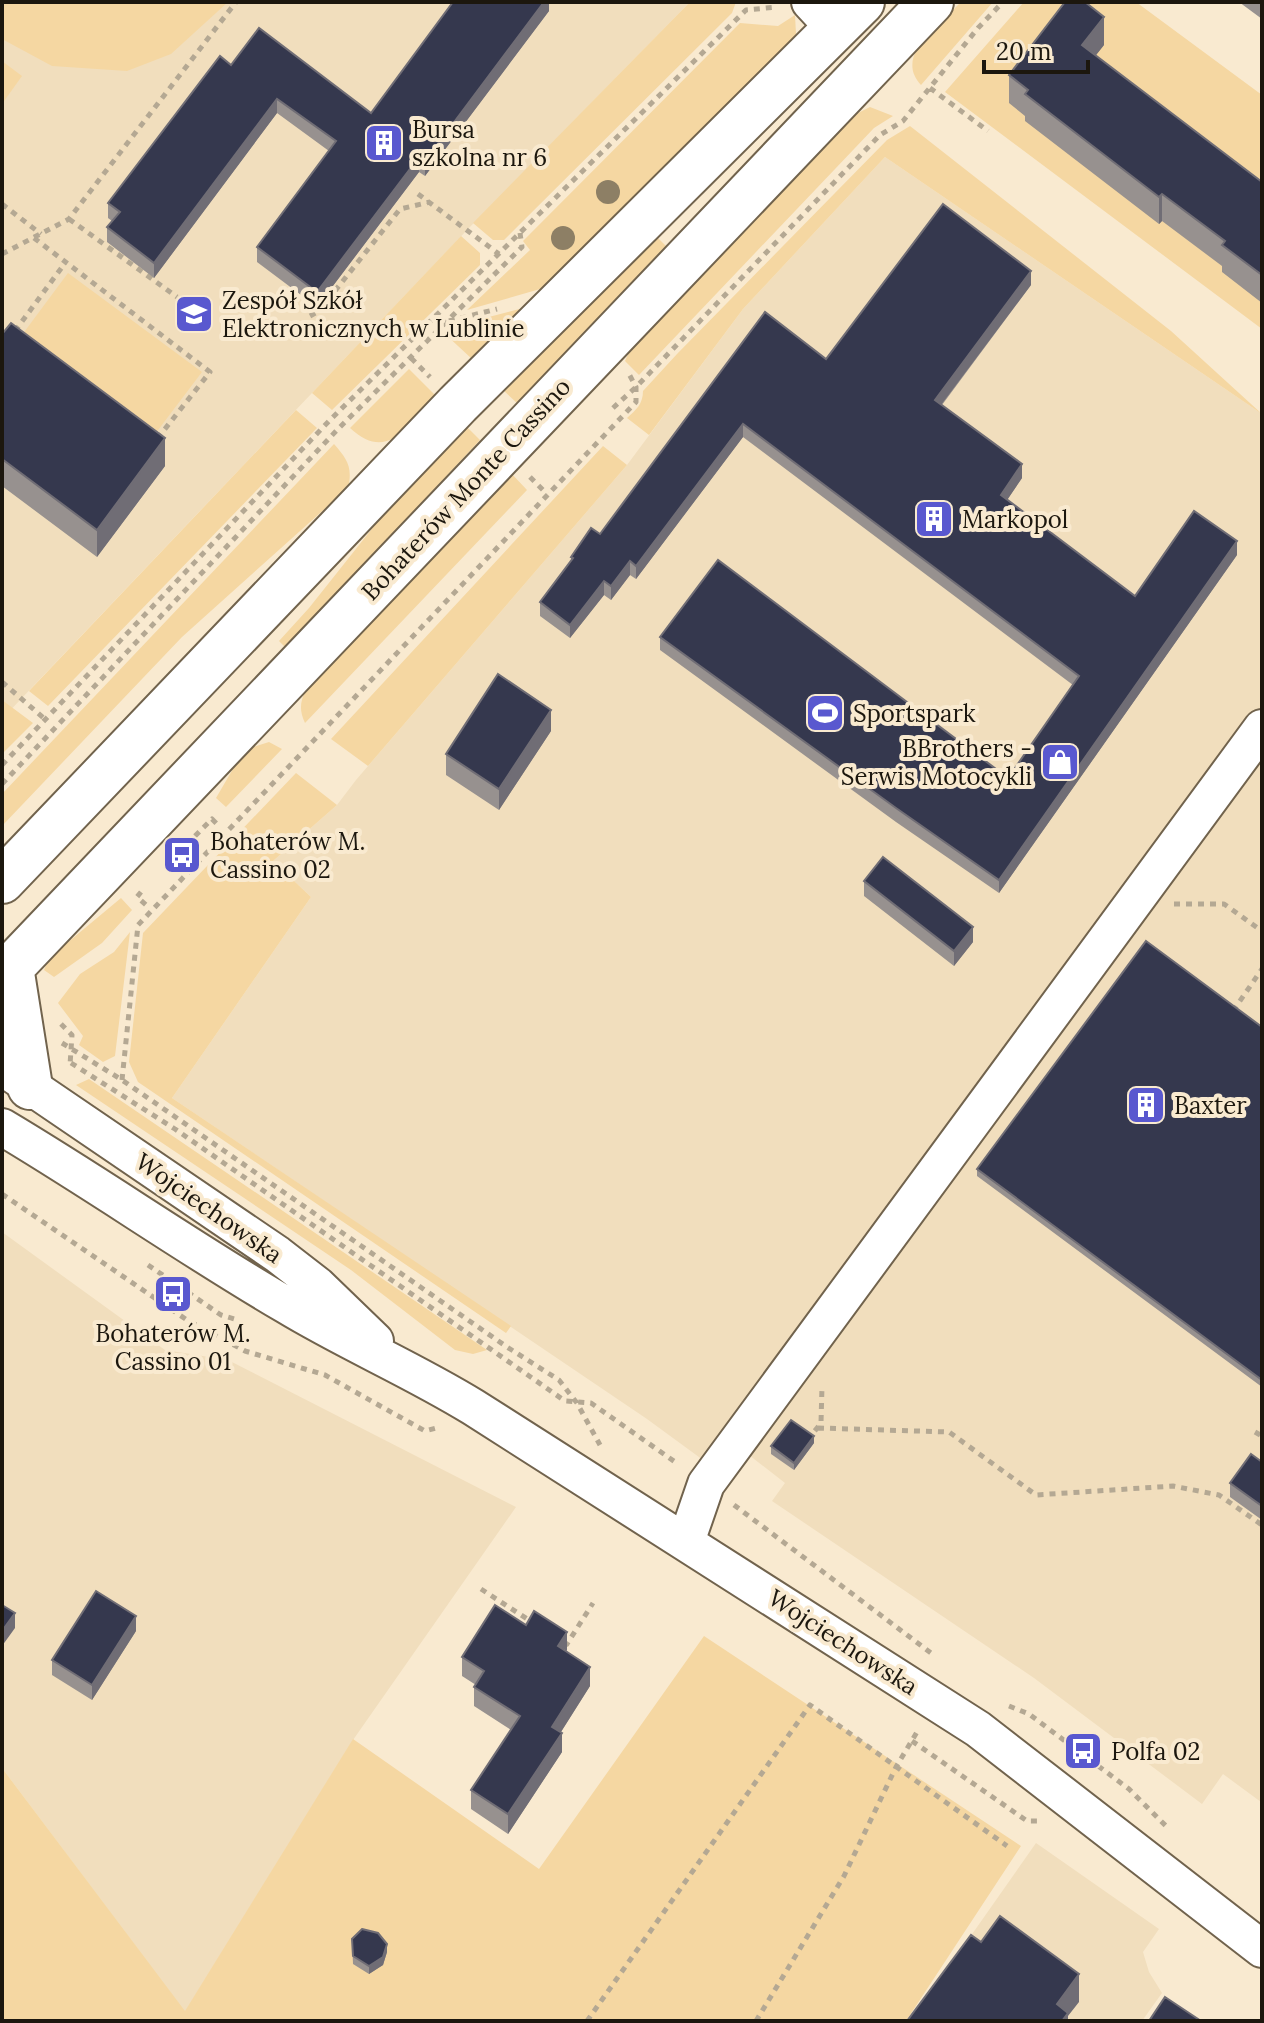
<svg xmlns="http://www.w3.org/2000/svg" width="1264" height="2023" viewBox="0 0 1264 2023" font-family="Lora,serif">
<rect width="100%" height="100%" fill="#f9ead0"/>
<path fill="#f1debd" d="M 2,2 L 690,2 L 467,230 L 2,719 Z
M 885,157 L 1262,414 L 1261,1802 L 1223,1774 L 1202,1804 L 1034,1678 L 772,1501 L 785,1483 L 749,1455 L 703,1460 L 647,1419 L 172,1098 L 311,897 L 273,861 L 337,805 L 356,780 L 627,465 L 743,309 Z
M 2,1232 L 165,1350 L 228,1360 L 516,1507 L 353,1740 L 185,2012 L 2,1768 Z
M 1036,1843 L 1159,1929 L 1143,1952 L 1149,1972 L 1162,1993 L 1142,2021 L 911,2021 Z"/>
<path fill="#f5d7a2" d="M 2,2 L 228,2 L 171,54 L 127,71 L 52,66 L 2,39 Z
M 690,2 L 736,2 L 732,13 L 504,240 L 493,240 L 473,223 Z
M 961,2 L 993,2 L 921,85 C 893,55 940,24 961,2 Z
M 1024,2 L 1136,2 L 1262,95 L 1262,329 L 945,92 Z
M 795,15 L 796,34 L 791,42 L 547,287 L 467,310 L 530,250 L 523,241 L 740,23 L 778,26 Z
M 2,61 L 22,76 L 2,104 Z
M 870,107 L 893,116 L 874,128 L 639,375 L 625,361 L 629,352 L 848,118 Z
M 910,126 L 1171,331 L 1262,414 L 885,157 L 743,309 L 649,435 L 627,418 C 636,410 643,404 643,391 L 677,354 L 887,140 Z
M 461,236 L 480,253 L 480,265 L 332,410 L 312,393 Z
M 657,237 L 666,246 L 518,404 L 502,389 Z
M 68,273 L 202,372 L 149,442 L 16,343 Z
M 527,307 L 472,359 L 444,333 L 454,326 Z
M 409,369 L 435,395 C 408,424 389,464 350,428 Z
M 296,410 L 317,428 L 48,706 L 29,691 Z
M 466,426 L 480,440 L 286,648 L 279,641 L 309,608 L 394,501 Z
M 334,444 C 347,459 353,467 348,488 L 182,637 L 2,826 L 2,794 Z
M 603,446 L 627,465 L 368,766 L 331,739 Z
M 510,472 L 527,490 L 305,723 C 299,710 300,702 306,689 Z
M 2,700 L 33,723 L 2,754 Z
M 269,742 L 282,749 L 226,807 L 216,798 L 244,750 Z
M 296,773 L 337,805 L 273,861 L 311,897 L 172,1098 L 511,1326 L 506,1333 L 138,1082 L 129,1062 L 143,933 Z
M 121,898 L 132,910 L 102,943 L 54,977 L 44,970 L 49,958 Z
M 130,932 L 115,1056 L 103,1062 L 79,1045 L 83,1036 L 58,1003 L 80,974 L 114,952 Z
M 89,1079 L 487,1350 L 473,1354 L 455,1350 L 351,1270 L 76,1085 Z
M 704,1636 L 1021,1846 L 906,2021 L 2,2021 L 2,1768 L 185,2011 L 353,1739 L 539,1869 Z"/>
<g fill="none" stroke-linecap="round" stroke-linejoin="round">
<defs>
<path id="minor" d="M 810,2 L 836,30
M 2,1067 L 277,1254 L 317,1285 L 375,1341
M 2,1127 C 98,1184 190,1249 286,1305 C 347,1342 413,1370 473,1407 L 978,1729 L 1262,1949
M 686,1542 L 706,1484 L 1262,728"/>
<path id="major" d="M 2,881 L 458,404 L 862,2
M 11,967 L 30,1087
M 2,977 L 931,2"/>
</defs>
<use href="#minor" stroke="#71634d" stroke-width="40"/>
<use href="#major" stroke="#71634d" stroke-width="48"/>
<path stroke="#b4a893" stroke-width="5" stroke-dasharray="6 6" stroke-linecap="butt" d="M 930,88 L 988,131
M 418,194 L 499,254
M 2,204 L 41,234
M 69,219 L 177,297
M 34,238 L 210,372 L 157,439
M 2,254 L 69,219 L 236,2
M 310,316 L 319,311 L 400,209 L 430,202
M 449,321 L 497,309
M 15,331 L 65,263
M 411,358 L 430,377
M 613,408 L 636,387 L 880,135 L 903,121 L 978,28 L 1003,2
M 530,477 L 547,494
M 2,682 L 46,720
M 2,765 L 329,421 L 746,10 L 777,7
M 2,784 L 338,429 L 522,247 L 520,233
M 195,836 L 212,819 L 219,826
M 141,892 L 137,897 L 146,905
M 1174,904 L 1224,904 L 1262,931
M 1233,1011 L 1262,969
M 61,1024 L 72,1035 L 70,1065
M 62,1043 L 122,1080 L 507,1347 L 559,1380 L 577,1403 L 600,1445
M 71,1063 L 175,1129 L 565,1401 L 591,1403 L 678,1464
M 122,1080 L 138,925 L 636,402 L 636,387 L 629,374
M 2,1194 L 187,1320 L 245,1351 L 325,1375 L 425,1431 L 440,1427
M 148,1265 L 221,1315 L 238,1320
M 818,1428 L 949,1432 L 1036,1495 L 1173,1486 L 1219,1495 L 1262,1525
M 1255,1432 L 1262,1436
M 807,1434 L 810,1437 L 821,1423 L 822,1386
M 734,1505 L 931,1653
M 481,1589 L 532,1622
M 564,1642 L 567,1644 L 593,1603
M 1009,1706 L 1029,1714 L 1129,1789 L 1168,1828
M 912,1741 L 1027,1821 L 1038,1821
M 587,2021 L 810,1705 L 1007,1846
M 756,2021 L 844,1876 L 896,1767 L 917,1732"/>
<use href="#minor" stroke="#fff" stroke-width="36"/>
<use href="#major" stroke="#fff" stroke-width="44"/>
</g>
<g fill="#8d7f65">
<circle cx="608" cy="192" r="12"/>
<circle cx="563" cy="238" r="12"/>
</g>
<path fill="#97918f" d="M 549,2 L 549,11 L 425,176 L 419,172 L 317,307 L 257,262 L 257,247 L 329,151 L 277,113 L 154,278 L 107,242 L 107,227 L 112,221 L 108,218 L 108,203 L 231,65 L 371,113 Z
M 1239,2 L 1262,2 L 1262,19 Z
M 1104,45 L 1095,56 L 1262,182 L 1262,303 L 1222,272 L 1222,266 L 1162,221 L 1159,224 L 1025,121 L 1025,116 L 1009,103 L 1009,75 Z
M 1031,285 L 942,405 L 1022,478 L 1007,500 L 1135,596 L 1237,555 L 999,893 L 896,822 L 660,650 L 660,637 L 1008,778 L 1073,685 L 743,437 L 636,579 L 630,575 L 611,600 L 604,595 L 570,638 L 540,616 L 540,602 L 571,561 L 571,557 L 826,359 Z
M 2,334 L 165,466 L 97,557 L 2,486 Z
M 551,731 L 499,810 L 446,775 L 446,754 Z
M 864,881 L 973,942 L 954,966 L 864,896 Z
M 1262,1027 L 1262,1387 L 977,1176 L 977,1169 Z
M 814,1443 L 794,1470 L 771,1454 L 771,1446 Z
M 1262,1462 L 1262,1520 L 1230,1497 L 1230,1483 Z
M 136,1631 L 92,1700 L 52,1675 L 52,1660 Z
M 567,1651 L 590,1686 L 561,1732 L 562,1752 L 508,1834 L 471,1809 L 471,1790 L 511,1730 L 474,1706 L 474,1687 L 476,1685 L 462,1676 L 462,1657 Z
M 352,1939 L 387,1952 L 383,1965 L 369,1974 L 353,1964 Z"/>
<path fill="#706d75" d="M 544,2 L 549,2 L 549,11 L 425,176 L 425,161 Z
M 1104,17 L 1104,45 L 1082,73 L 1082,45 Z
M 277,99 L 277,113 L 154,278 L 154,263 Z
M 419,157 L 419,172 L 317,307 L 317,292 Z
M 1162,194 L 1162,221 L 1159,224 L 1159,197 Z
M 1031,271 L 1031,285 L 935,413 L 935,400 Z
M 743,424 L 743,437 L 636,579 L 636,566 Z
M 165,438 L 165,466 L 97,557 L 97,530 Z
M 1022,464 L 1022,478 L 1001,509 L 1001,495 Z
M 1237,541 L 1237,555 L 999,893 L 999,880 Z
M 630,561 L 630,575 L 611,600 L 611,586 Z
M 604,581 L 604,595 L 570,638 L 570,625 Z
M 551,710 L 551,731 L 499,810 L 499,789 Z
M 973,927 L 973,942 L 954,966 L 954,951 Z
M 814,1436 L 814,1443 L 794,1470 L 794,1463 Z
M 15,1613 L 15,1628 L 2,1646 L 2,1631 Z
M 136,1616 L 136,1631 L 92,1700 L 92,1685 Z
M 567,1632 L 567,1651 L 558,1646 Z
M 590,1667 L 590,1686 L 552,1746 L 552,1727 Z
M 562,1733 L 562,1752 L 508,1834 L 508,1814 Z
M 387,1944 L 387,1952 L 383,1965 L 369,1974 L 369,1966 Z
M 1079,1974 L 1079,2002 L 1068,2016 L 1068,2021 L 1057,2021 L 1057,2004 Z"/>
<path fill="#35384e" stroke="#706d75" stroke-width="2" d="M 453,2 L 544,2 L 425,161 L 419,157 L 317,292 L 257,247 L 336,141 L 277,99 L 154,263 L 107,227 L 120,212 L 108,203 L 220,56 L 231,65 L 259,28 L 371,113 Z
M 1065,2 L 1085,2 L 1104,17 L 1082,45 L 1262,182 L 1262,275 L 1222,245 L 1225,241 L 1162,194 L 1159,197 L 1025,94 L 1028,90 L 1009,75 Z
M 943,204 L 1031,271 L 935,400 L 1022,464 L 1001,495 L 1135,596 L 1194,511 L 1237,541 L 999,880 L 896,808 L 660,637 L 718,560 L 1008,778 L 1079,676 L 743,424 L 636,566 L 630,561 L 611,586 L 604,581 L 570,625 L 540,602 L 573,558 L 571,557 L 591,528 L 600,534 L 765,312 L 826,359 Z
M 11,323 L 165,438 L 97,530 L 2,459 L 2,334 Z
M 498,674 L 551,710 L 499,789 L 446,754 Z
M 883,857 L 973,927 L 954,951 L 864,881 Z
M 1146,941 L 1262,1027 L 1262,1380 L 977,1169 Z
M 791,1420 L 814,1436 L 794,1463 L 771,1446 Z
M 1251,1454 L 1262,1462 L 1262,1506 L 1230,1483 Z
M 96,1591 L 136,1616 L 92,1685 L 52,1660 Z
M 2,1605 L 15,1613 L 2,1631 Z
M 495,1605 L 526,1625 L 534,1611 L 567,1632 L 558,1646 L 590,1667 L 552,1727 L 562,1733 L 508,1814 L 471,1790 L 520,1716 L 474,1687 L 484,1671 L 462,1657 Z
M 1000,1916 L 1079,1974 L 1057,2004 L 1068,2013 L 1062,2021 L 907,2021 L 971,1935 L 981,1942 Z
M 362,1929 L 378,1933 L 387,1944 L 383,1957 L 369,1966 L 353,1956 L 352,1939 Z
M 1165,1997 L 1201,2021 L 1149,2021 Z"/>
<defs>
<symbol id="building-square" viewBox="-11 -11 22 22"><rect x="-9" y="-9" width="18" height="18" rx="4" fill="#5958cf" stroke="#f9ead0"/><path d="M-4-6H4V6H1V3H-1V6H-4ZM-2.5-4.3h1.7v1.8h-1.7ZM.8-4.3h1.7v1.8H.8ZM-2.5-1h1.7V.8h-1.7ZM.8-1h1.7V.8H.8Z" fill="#fff"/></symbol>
<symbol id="school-square" viewBox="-11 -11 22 22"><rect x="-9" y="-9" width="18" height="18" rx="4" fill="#5958cf" stroke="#f9ead0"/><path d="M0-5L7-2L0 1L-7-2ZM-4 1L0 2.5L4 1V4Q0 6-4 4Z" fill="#fff"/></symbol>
<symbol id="stadium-square" viewBox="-11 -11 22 22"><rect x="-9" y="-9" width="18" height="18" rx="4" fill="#5958cf" stroke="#f9ead0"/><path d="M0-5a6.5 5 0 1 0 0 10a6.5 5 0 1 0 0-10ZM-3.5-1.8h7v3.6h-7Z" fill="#fff"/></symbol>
<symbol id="shop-square" viewBox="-11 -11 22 22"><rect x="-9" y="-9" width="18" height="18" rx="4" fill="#5958cf" stroke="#f9ead0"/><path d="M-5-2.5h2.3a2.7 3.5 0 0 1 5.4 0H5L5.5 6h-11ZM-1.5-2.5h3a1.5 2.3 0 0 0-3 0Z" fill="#fff"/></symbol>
<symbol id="bus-square" viewBox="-11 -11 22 22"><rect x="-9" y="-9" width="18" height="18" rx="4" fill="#5958cf" stroke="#f9ead0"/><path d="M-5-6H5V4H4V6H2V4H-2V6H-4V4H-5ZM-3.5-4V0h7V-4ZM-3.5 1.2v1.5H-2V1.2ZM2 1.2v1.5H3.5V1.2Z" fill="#fff"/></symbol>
</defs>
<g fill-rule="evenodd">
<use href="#building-square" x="362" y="121" width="44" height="44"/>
<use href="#school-square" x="172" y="292" width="44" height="44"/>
<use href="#building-square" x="912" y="497" width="44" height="44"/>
<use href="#stadium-square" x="803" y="691" width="44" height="44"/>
<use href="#shop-square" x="1038" y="740" width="44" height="44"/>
<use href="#bus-square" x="160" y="833" width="44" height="44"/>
<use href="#building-square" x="1124" y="1083" width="44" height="44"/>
<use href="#bus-square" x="151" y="1272" width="44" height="44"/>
<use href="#bus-square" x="1061" y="1729" width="44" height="44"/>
</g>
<g text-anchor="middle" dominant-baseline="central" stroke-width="8" stroke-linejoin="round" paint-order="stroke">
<g font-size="24" fill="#1c170e" stroke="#f9ead0" text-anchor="start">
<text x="412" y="129">Bursa<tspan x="412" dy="28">szkolna nr 6</tspan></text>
<text x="222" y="300">Zespół Szkół<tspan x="222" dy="28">Elektronicznych w Lublinie</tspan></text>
<text x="962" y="519">Markopol</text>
<text x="853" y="713">Sportspark</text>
<text x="1032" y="748" text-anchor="end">BBrothers -<tspan x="1032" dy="28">Serwis Motocykli</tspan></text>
<text x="210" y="841">Bohaterów M.<tspan x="210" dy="28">Cassino 02</tspan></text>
<text x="1174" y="1105">Baxter</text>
<text x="173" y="1333" text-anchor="middle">Bohaterów M.<tspan x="173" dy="28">Cassino 01</tspan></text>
<text x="1111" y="1751">Polfa 02</text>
</g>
<g font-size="24" fill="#1c170e" stroke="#f9ead0">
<text transform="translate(466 489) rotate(-47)">Bohaterów Monte Cassino</text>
<text transform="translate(209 1208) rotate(35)">Wojciechowska</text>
<text transform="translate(843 1642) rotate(33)">Wojciechowska</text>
</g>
</g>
<rect width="1264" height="2023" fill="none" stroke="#1c170e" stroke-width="8"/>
<path d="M984 60v12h104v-12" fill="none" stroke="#1c170e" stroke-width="4"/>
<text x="996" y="60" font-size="24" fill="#1c170e" stroke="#f9ead0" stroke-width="6" paint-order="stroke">20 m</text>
</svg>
